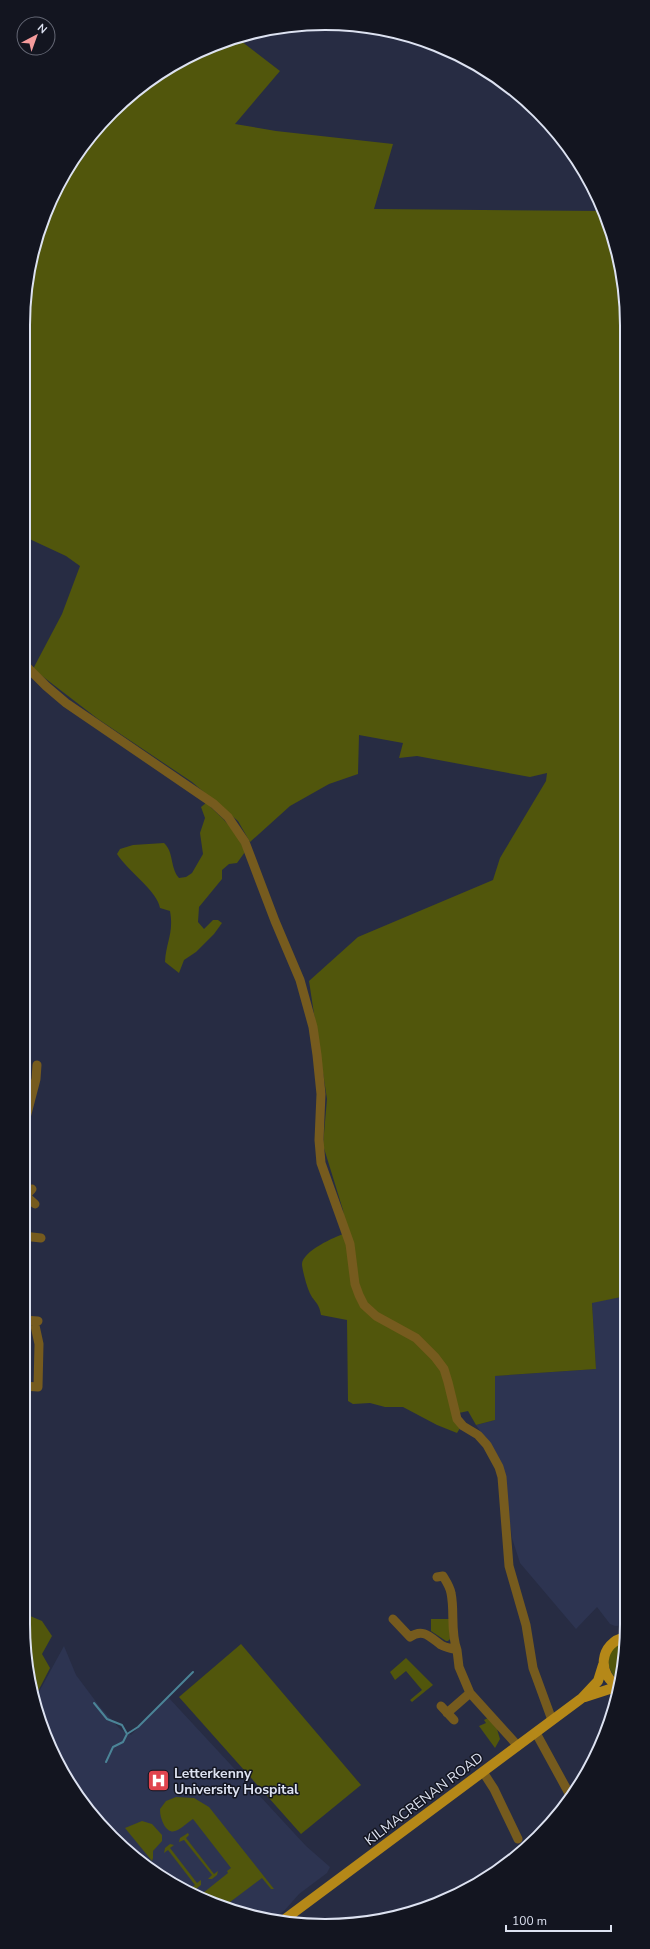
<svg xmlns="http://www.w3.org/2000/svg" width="650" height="1949" viewBox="0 0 650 1949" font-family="'Nunito Sans',sans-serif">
<rect width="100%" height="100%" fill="#272c43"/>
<path fill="#2d3451" d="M 626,1296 L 627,1625 L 615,1626 L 610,1624 L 597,1607 L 576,1629 L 520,1563 L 512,1538 L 503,1470 L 497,1456 L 476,1425 L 495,1420 L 495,1376 L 596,1369 L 592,1302 Z
M 64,1646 L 76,1675 L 100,1707 L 120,1729 L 131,1735 L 168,1697 L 306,1846 L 330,1867 L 327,1873 L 299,1894 L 285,1910 L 273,1919 L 191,1895 L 141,1864 L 98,1823 L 46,1739 L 34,1701 Z"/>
<path fill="#51560c" d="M 237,38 L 280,71 L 235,124 L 276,131 L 393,144 L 374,209 L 602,211 L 624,285 L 626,1296 L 592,1303 L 596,1369 L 495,1376 L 495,1420 L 476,1425 L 468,1411 L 459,1413 L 460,1428 L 457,1433 L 437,1425 L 403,1407 L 385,1407 L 370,1403 L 353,1404 L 348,1401 L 347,1320 L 321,1315 C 319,1301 313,1302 309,1291 C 307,1287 302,1269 302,1264 C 303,1251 334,1237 346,1233 L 343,1210 L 323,1145 L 327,1099 L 309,981 L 358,937 L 493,880 L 500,858 L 546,781 L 547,773 L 530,777 L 417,756 L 399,758 L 403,743 L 359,735 L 358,774 L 329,784 L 290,806 L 250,842 L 238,821 L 192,782 L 98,719 L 33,669 L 62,614 L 80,566 L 66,556 L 23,536 C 23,483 23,430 23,376 C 23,348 23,320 26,292 C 27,283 27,273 29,265 C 55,156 129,70 237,38 Z
M 206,803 C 223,818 236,830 245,852 L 237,863 L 229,864 L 222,870 L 222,879 L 199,907 L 198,922 L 204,929 L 213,920 L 218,920 L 222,923 L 214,934 L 196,952 L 184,960 L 179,973 L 165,962 C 166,942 174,933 170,911 L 160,908 C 158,892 127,870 117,854 L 120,849 L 133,845 L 164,843 C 174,852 170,868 179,878 L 186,877 L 192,873 L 203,854 L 200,833 L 205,818 L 201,807 Z
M 23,1613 L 42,1621 L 52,1636 L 42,1654 L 50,1668 L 34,1699 L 29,1683 Z
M 431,1619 L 449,1619 L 450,1639 L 448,1641 L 446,1641 L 431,1631 Z
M 625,1642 L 621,1683 C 605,1671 602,1648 625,1642 Z
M 241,1644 L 361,1785 L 301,1834 L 179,1697 Z
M 406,1658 L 433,1685 L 412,1702 L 410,1700 L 422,1690 L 406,1671 L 395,1680 L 390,1672 Z
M 488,1718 L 497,1729 L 500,1739 L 495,1748 L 479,1726 L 486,1723 L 484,1720 Z
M 176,1797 L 194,1798 L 209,1807 L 274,1889 L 271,1889 L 262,1878 L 226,1905 L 198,1897 L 228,1873 L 227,1871 L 231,1868 L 193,1819 C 183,1825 173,1840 164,1825 C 161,1819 160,1815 160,1809 L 166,1801 Z
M 142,1821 L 152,1824 L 162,1835 L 162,1841 L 153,1851 L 153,1858 L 152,1861 L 125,1828 Z
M 188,1833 L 189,1835 L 186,1838 L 214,1874 L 218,1871 L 217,1875 L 212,1879 L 208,1879 L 212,1875 L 184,1840 L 179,1842 L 180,1838 Z
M 170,1844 L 174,1845 L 170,1848 L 197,1883 L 201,1880 L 201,1885 L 196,1889 L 191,1888 L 195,1885 L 168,1850 L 164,1853 L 165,1848 Z"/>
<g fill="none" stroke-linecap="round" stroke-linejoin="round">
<path stroke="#4b8497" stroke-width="2" d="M 94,1703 L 107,1719 L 122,1725 L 127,1734
M 106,1762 L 113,1747 L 123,1742 L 127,1734 L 138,1727 L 193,1672"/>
<path stroke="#765b1e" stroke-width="9" d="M 23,663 L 46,686 L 66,703 L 214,804 L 228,817 L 245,842 L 275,921 L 300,980 L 313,1027 L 317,1055 L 321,1094 L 319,1140 L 321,1163 L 350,1244 L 355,1284 L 359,1295 L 364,1305 L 376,1316 L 416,1338 L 435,1357 L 444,1369 L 448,1382 L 457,1419 L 463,1426 L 478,1435 L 487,1445 L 499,1467 L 502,1477 L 509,1566 L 526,1625 L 533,1668 L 552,1720
M 23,1129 L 36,1079 L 37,1065
M 26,1196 L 35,1204
M 23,1199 L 32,1189
M 23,1236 L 41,1238
M 23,1320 L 38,1321
M 23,1386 L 38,1387 L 39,1344 L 34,1321
M 437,1577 L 443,1576 C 446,1581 450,1587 451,1593 C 455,1612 450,1631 457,1650
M 393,1619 L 410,1637 C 423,1628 430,1637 441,1645 C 446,1648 451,1648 457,1650 L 459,1667 L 470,1693 L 518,1746
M 441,1706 L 454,1720
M 447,1713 L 470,1693
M 536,1733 L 571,1797
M 483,1772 L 494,1789 L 518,1839"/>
<path stroke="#b58818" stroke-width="10" d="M 620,1687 C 596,1676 599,1642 626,1637
M 585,1697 L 619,1686
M 281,1922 L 582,1698 L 598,1681 L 603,1665"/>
</g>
<defs>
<symbol id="hospital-square" viewBox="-11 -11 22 22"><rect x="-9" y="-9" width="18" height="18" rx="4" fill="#e0444e" stroke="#131520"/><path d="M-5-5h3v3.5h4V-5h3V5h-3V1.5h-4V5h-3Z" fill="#fff"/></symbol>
</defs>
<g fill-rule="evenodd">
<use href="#hospital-square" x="146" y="1768" width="25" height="25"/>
</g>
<g text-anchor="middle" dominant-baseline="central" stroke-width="3" stroke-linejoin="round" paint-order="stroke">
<g font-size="14" font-weight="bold" fill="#dde2f1" stroke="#131520" text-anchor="start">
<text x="174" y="1773">Letterkenny<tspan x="174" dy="16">University Hospital</tspan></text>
</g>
<g font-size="14" fill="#dde2f1" stroke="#131520">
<text transform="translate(424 1799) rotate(-37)">KILMACRENAN ROAD</text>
</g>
</g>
<path d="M0 0H650V1949H0ZM325 30H325A295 295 0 0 1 620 325V1624A295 295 0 0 1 325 1919H325A295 295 0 0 1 30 1624V325A295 295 0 0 1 325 30Z" fill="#131520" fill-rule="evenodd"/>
<path fill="none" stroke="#dde2f1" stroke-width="2" d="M325 30H325A295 295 0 0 1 620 325V1624A295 295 0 0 1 325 1919H325A295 295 0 0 1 30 1624V325A295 295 0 0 1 325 30Z"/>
<g transform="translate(36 36) rotate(41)"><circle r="19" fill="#131520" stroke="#646774"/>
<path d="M0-3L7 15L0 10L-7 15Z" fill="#f59b9c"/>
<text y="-6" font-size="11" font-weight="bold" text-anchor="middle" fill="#dde2f1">N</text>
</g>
<path d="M506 1925v6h105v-6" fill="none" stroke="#dde2f1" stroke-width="2"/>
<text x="512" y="1925" font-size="12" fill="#dde2f1" stroke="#131520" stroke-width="3" paint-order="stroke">100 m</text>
</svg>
